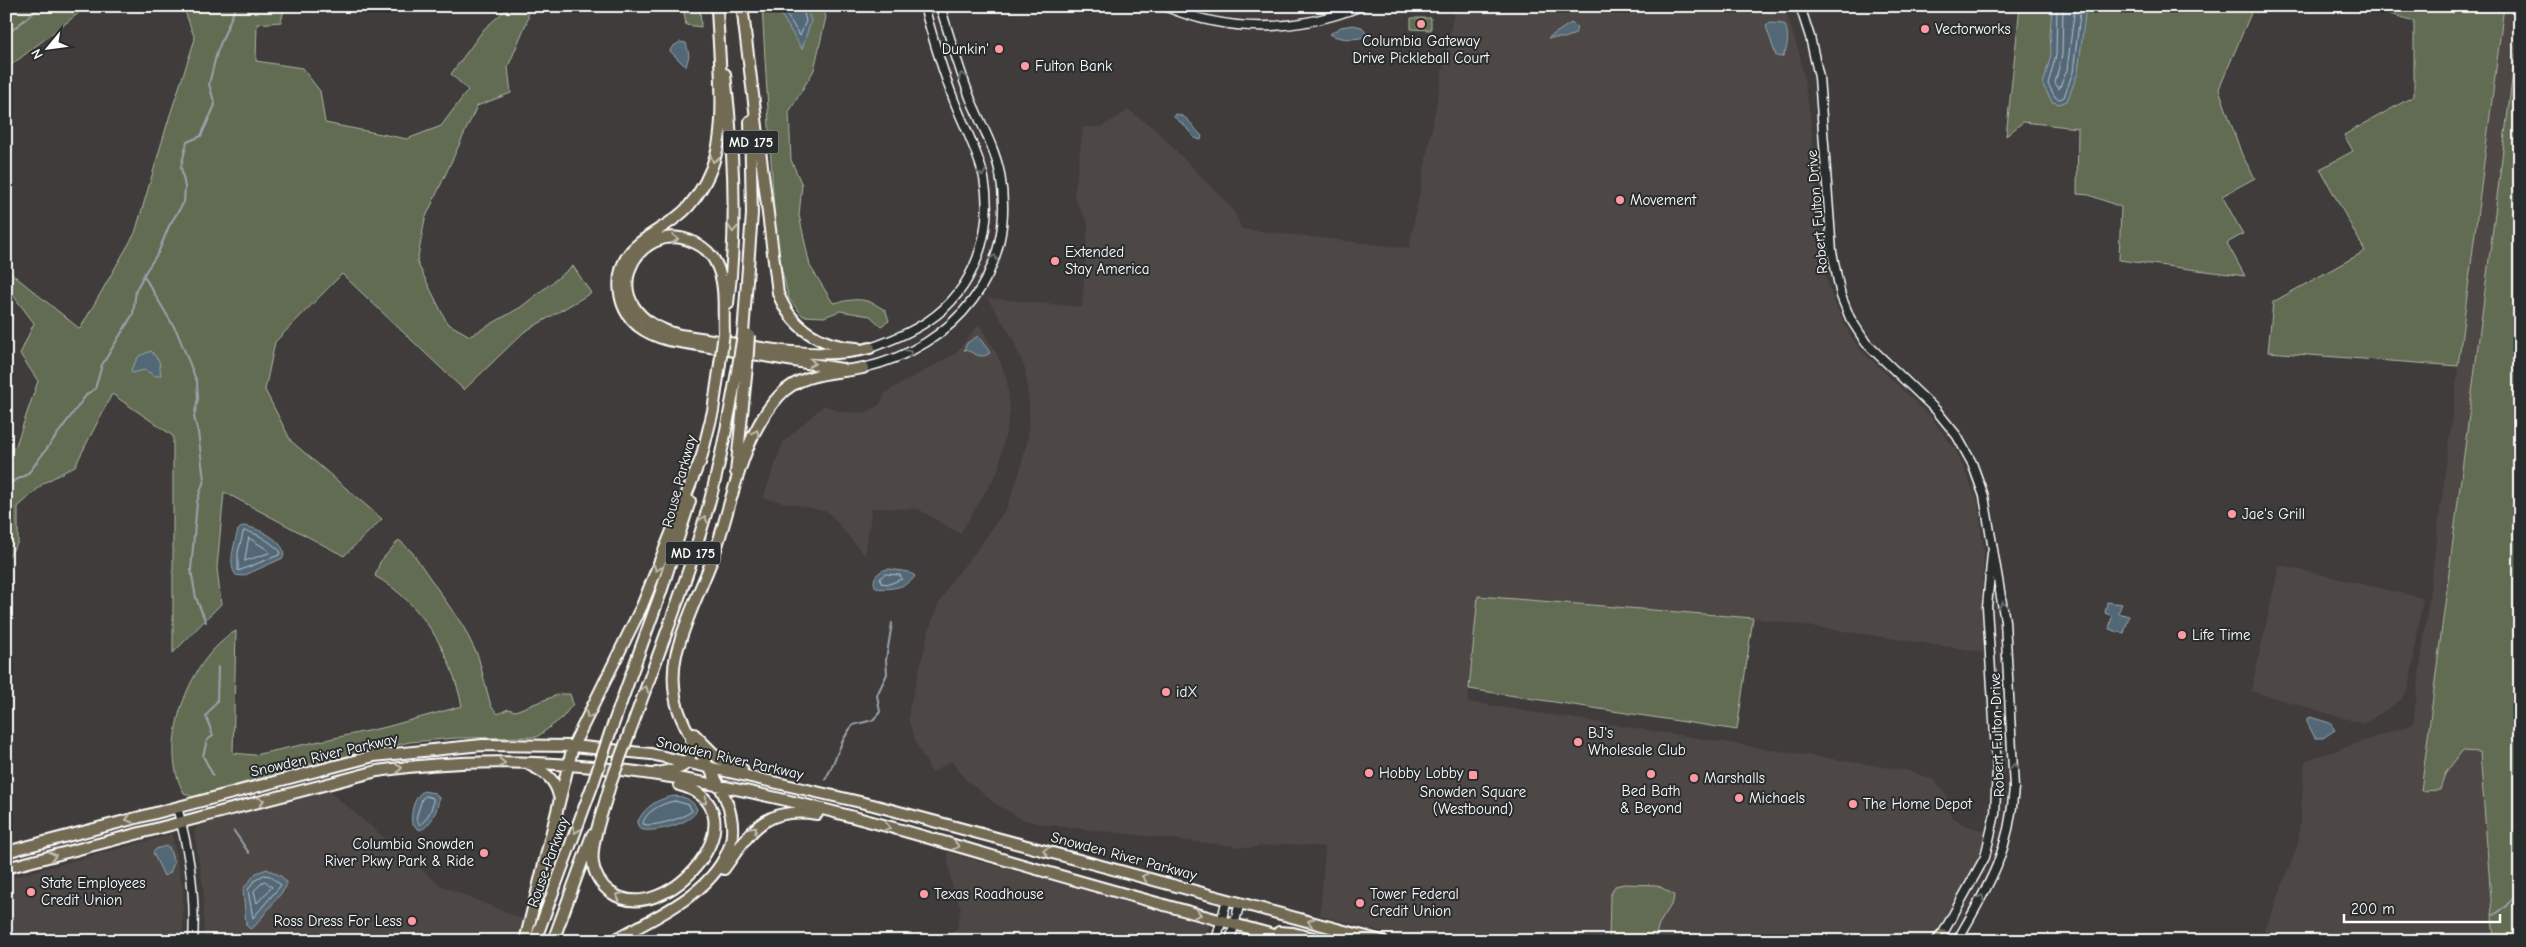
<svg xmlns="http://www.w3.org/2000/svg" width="2526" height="947" viewBox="0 0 2526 947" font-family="'Comic Neue',sans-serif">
<rect width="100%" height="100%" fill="#3f3c3b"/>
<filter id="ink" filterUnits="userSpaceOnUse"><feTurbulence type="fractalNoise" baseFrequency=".02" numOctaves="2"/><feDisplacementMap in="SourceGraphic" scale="10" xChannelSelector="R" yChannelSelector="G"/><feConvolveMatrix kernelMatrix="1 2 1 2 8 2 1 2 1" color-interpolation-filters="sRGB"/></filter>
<g filter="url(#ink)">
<path fill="#4e4644" d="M 1455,6 L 1784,6 L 1800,55 L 1810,114 L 1825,275 L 1834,302 L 1850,335 L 1860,349 L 1930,416 L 1955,449 L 1977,498 L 1984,551 L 1981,607 L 1983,652 L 1753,618 L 1478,597 L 1468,702 L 1910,771 L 1934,780 L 1946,794 L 1951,816 L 1965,825 L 1987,832 L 1971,876 L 1932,941 L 1415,941 L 1320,915 L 1325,847 L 1287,844 L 1249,848 L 1040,824 L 1022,819 L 997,805 L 965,779 L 951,761 L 932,773 L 917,745 L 909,723 L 909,710 L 929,630 L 937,607 L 952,580 L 977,550 L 1007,507 L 1020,471 L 1028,437 L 1029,402 L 1025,369 L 1012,337 L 987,298 L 1082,307 L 1088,223 L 1074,198 L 1083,127 L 1101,127 L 1129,110 L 1156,130 L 1233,209 L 1242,229 L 1409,248 Z
M 2504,6 L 2520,6 L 2520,52 L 2476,703 L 2494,941 L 2261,941 L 2298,844 L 2305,761 L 2413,724 Z
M 979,324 L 998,356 L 1007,379 L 1010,412 L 998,471 L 960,534 L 918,509 L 872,508 L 865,556 L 828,512 L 763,498 L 783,442 L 824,405 L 842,412 L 864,413 L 879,405 L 886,392 L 956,353 Z
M 2279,565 L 2423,598 L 2409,689 L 2400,701 L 2364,724 L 2251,691 Z
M 327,789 L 440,885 L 523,919 L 518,941 L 204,941 L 203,886 L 194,833 L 197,825 L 203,821 Z
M 172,834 L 183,889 L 183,941 L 6,941 L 6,879 Z
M 947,852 L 1209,925 L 1206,941 L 943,941 L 957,928 L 961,908 L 952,888 Z"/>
<path fill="#626c52" stroke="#b0b6a8" d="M 6,6 L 88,6 L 6,69 Z
M 183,6 L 285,6 L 281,22 L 257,24 L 256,61 L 302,68 L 320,91 L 325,123 L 407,139 L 441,126 L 468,90 L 451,74 L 484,29 L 510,6 L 528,6 L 528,19 L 508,67 L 511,93 L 477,106 L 425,219 L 417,262 L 447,323 L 470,336 L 521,307 L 573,266 L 591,293 L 524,332 L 464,390 L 342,274 L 275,342 L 265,390 L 291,441 L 382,519 L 344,556 L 224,492 L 217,568 L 221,604 L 173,653 L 173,436 L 112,394 L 75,466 L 44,483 L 18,507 L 18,542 L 6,561 L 6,456 L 16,445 L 38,381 L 20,354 L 34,323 L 6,286 L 6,269 L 80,329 L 135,233 L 169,118 L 195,39 Z
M 683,6 L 700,6 L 701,27 L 686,25 Z
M 762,6 L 822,6 L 826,17 L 814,70 L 789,112 L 791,160 L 802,185 L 799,215 L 810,266 L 833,303 C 858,299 864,296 886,311 L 889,321 L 881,326 L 870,316 L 840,311 L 824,317 L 803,316 L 789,299 L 776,247 Z
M 2020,6 L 2254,6 L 2219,89 L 2242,155 L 2255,178 L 2222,196 L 2243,234 L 2227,243 L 2245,276 L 2119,260 L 2121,207 L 2089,195 L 2077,194 L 2078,128 L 2023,122 L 2006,136 Z
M 2363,6 L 2504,6 L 2458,366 L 2268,352 L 2273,302 L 2365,251 L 2320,169 L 2353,151 L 2344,135 L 2414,96 L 2414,21 Z
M 2520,17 L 2520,941 L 2494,941 L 2480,752 L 2462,751 L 2445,774 L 2440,790 L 2421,791 Z
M 1411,18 L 1431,18 L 1431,30 L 1411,29 Z
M 399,540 L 412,552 L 463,626 L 478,656 L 491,706 L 498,714 L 508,709 L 515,711 L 560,694 L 570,694 L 573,704 L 562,718 L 537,737 L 456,738 L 410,742 L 307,765 L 193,797 L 184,793 C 159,750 184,677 218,645 C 224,640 229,634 236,631 L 233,753 L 254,755 L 386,727 L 462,706 C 451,653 423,604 375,576 L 380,562 Z
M 1478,596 L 1753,618 L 1737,730 L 1469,689 Z
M 1624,884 L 1657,885 L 1674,895 L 1673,902 L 1659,924 L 1654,941 L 1609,941 L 1610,896 L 1615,886 Z"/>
<path fill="#536776" stroke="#98a4ad" d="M 782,6 L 806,6 L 811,21 L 802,49 L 780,13 Z
M 2052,6 L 2086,6 L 2078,73 L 2067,101 L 2060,104 L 2052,102 L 2043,85 L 2051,54 L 2050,35 Z
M 1571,23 L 1577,27 L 1575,34 L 1565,38 L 1548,38 Z
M 1770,23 L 1784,24 C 1790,33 1788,50 1782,57 L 1776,56 L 1766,26 Z
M 1353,25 L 1362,27 L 1368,36 C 1358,40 1339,40 1330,34 L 1341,27 Z
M 680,42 L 686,43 L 689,55 L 686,67 L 670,51 L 672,47 Z
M 1176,114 C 1189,116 1193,128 1202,136 L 1201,140 L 1194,138 L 1185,126 L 1174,117 Z
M 978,336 L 989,351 L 990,353 C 979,361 974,351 964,350 L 967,343 Z
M 151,351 L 159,361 L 161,375 L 155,376 L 145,370 L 132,373 L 131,369 L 139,356 Z
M 243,526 C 257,527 289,542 283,558 L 243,576 L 236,575 C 227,565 235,542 238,530 Z
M 889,569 L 909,572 L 915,576 C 908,588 888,590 876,588 C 870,578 879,570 889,569 Z
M 2107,602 L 2122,604 L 2118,613 L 2129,616 L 2124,634 L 2109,629 L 2112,616 L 2105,613 Z
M 2310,717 L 2330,723 L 2335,730 L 2323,738 L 2315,738 L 2307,722 L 2307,719 Z
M 423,791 L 435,793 L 439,798 C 438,809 431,827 420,830 L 412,824 C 410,814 414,797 423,791 Z
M 675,796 C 685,797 692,799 697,809 C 695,823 652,834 640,829 L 637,823 C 644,807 658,798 675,796 Z
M 166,846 L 169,847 L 174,863 L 170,873 L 164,876 L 153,853 L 156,849 Z
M 267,869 L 281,876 L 286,882 L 286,887 L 255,926 L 250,929 L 246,925 L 243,889 L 256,873 Z"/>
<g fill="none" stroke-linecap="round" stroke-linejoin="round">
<path stroke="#bac2c8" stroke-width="1" d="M 785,6 L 785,12 L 800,36 L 806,21 L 802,6
M 2057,6 L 2056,55 L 2048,84 L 2055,97 L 2060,99 L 2064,97 L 2073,72 L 2081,6
M 2063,6 L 2062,55 L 2055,83 L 2059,89 L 2067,70 L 2075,6
M 244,531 C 257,532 270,542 280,551 L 279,555 L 238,571 L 238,553 Z
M 249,538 L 268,550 L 269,553 L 245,561 Z
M 885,574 L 900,575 L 902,579 L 889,584 L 881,583 L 880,579 Z
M 426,796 L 433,798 C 434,807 427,820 420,825 L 416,818 L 422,799 Z
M 675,801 L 689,805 L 692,811 C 684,818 652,828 643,824 C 645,811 663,803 675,801 Z
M 264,875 L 270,876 L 281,885 L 253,918 L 248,890 L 253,882 Z
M 265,881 L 272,887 L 257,903 L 254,891 Z"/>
<path stroke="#98a4ad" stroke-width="2" d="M 6,35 L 42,6
M 144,276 L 177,332 L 197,382 L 198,398 L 194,417 L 198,432 L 204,480 L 197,502 L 191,570 L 196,598 L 206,622
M 6,485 L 26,475 L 31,470 L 87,394 L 95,389 L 102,365 L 133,314 L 136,290 L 146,271 L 158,253 L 169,226 L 184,202 L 185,187 L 181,167 L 187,142 L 201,136 L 215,105 L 209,84 L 217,52 L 236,6
M 213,775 L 203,756 L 207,740 L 213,736 L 206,716 L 217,701 L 218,667
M 825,780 C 836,762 839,741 853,725 L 873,720 L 880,712 L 877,695 L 887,674 L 886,660 L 892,623
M 234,831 L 249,853
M 2494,915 L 2507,906 L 2520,889"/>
<defs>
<path id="minor" d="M 1164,6 C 1230,34 1296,32 1362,6
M 1800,6 L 1810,37 L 1819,77 L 1832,252 L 1841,296 L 1850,318 L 1866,343 L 1936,410 L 1957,436 L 1972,463 L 1984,496 L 2005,621 L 2014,788 C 2009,854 1989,885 1957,941
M 870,348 C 890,341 910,333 928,321 C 975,290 994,231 984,178 C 978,152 965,128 955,103 C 943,72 933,39 924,6
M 863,368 C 955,347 1018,272 1000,174 C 995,148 981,124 971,100 C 959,69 950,38 940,6
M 177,807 C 189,850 196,896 193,941
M 1942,935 L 1985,857 L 1995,814 L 1997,769 L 1987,607 L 1992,553
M 1216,941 L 1227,899
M 1230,941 L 1240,902"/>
<path id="major" d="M 717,6 C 718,46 727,117 716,154 C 711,173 701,192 688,207 C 672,225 647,233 631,251 C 613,272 616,308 638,326 C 647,333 657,337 668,340 L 842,369
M 742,6 L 745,29
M 744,23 L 778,293 C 791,328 820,346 857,348
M 725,74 C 734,150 738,227 728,304
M 724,332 C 723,311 726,287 718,268 C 714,257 706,248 695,243 C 638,213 584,311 680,335 C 738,343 815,363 870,348
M 743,334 L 752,214 L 750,121
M 700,463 L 713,411 L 720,364
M 736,472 L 747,367
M 610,733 L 661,592 L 690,501
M 629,734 C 657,657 688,580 710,500 C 722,456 730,411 738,366
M 694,734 L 718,758 L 742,769
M 530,765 C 546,773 555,779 559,796
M 656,773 C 679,769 695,768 691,740
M 610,785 C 605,806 590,842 593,863 C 594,874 601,885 610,892 C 666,933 769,809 679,785
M 6,852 L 374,756 L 482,745 L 573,746 L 651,754 L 873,805 L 1382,941
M 6,868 L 377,771 C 590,738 807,802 1009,861 C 1104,889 1200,915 1296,941
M 724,869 C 751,831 764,806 817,814
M 1279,932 L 1293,933 L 1326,941
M 525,941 L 573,746 L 642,606 L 701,458
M 535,941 L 593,784
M 553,941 L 592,835
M 613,941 C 654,917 714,894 730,845 C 745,795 682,745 675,696 C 673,682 673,668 676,655 C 685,618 704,584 716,549 C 733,499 742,436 779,396 C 801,372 833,374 863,368
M 1938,941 L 1942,935"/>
</defs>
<use href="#minor" stroke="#fff" stroke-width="11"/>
<use href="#major" stroke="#fff" stroke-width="14"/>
<use href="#minor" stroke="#2a2d2e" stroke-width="8"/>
<use href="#major" stroke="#736b52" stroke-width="10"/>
<defs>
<path id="major-bridge" d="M 720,364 L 724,332
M 738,366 L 743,334
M 747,367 L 749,335
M 593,784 L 610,733
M 610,785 L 629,734"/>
</defs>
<use href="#major-bridge" stroke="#fff" stroke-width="14" stroke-linecap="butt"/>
<use href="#major-bridge" stroke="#736b52" stroke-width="10"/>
</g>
<defs><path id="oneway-chevron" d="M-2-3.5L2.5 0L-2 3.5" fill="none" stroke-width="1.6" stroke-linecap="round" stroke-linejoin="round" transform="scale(1.25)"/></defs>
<g stroke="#6a6c6d">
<use href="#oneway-chevron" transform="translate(962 76) rotate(-110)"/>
<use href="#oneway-chevron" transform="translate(982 173) rotate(78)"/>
<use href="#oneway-chevron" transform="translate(994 258) rotate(-72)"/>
<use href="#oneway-chevron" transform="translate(909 353) rotate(-25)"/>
<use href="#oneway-chevron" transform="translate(2003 605) rotate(-98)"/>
<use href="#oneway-chevron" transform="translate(2014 767) rotate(-92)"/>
<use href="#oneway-chevron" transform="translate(1981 898) rotate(-60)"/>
</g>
<g stroke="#c0bcb1">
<use href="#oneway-chevron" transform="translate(714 159) rotate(109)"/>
<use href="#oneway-chevron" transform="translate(733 229) rotate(93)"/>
<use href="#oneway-chevron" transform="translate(675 239) rotate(1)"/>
<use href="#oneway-chevron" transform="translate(812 363) rotate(10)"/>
<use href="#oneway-chevron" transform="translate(756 433) rotate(-65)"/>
<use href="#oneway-chevron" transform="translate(704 519) rotate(-73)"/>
<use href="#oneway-chevron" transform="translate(657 568) rotate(112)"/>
<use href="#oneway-chevron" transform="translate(645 689) rotate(-70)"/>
<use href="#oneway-chevron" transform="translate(589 715) rotate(116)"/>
<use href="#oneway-chevron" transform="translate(502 763) rotate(1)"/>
<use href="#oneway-chevron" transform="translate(399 768) rotate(-9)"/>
<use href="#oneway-chevron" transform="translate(261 801) rotate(-15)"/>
<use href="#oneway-chevron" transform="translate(704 801) rotate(50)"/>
<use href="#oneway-chevron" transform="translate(129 819) rotate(165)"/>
<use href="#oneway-chevron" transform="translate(887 827) rotate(15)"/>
<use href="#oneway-chevron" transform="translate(754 829) rotate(-44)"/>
<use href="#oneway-chevron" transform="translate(576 830) rotate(110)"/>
<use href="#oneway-chevron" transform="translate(956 846) rotate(16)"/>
<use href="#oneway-chevron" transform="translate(1046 851) rotate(-165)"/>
<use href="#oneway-chevron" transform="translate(53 856) rotate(-15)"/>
<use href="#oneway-chevron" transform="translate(1145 877) rotate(-165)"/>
<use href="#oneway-chevron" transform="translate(619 896) rotate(-156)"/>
<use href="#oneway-chevron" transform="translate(1198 914) rotate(16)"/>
<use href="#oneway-chevron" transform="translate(1311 922) rotate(-165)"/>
</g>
</g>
<g fill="#ff9aa2" stroke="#2a2d2e" stroke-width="2">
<circle cx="1421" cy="24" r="5"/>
<circle cx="1925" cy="29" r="5"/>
<circle cx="999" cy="49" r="5"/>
<circle cx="1025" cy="66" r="5"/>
<circle cx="1620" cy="200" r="5"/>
<circle cx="1055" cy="261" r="5"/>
<circle cx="2232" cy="514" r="5"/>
<circle cx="2182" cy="635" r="5"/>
<circle cx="1166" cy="692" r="5"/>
<circle cx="1578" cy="742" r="5"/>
<circle cx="1369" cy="773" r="5"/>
<circle cx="1651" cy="774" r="5"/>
<rect x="1468" y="770" width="10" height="10" rx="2.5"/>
<circle cx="1694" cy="778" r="5"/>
<circle cx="1739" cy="798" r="5"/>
<circle cx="1853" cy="804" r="5"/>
<circle cx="484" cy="853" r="5"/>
<circle cx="31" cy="892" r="5"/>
<circle cx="924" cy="894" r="5"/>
<circle cx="1360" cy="903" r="5"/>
<circle cx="412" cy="921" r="5"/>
</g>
<g text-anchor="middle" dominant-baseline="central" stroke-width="4" stroke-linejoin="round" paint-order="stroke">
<g fill="#2a2d2e" stroke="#bfc0c0" stroke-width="1">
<rect x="723.5" y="130.5" width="55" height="23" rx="4"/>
<rect x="665.5" y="541.5" width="55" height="23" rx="4"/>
</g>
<g font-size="14" font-weight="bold" fill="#fff">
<text x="751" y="142">MD 175</text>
<text x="693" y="553">MD 175</text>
</g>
<g font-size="15" fill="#fff" stroke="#2a2d2e" text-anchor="start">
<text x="1935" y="29">Vectorworks</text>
<text x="1421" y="41" text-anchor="middle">Columbia Gateway<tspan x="1421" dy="17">Drive Pickleball Court</tspan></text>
<text x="989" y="49" text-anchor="end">Dunkin'</text>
<text x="1035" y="66">Fulton Bank</text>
<text x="1630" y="200">Movement</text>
<text x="1065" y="252">Extended<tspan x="1065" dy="17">Stay America</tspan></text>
<text x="2242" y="514">Jae's Grill</text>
<text x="2192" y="635">Life Time</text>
<text x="1176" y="692">idX</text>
<text x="1588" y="733">BJ's<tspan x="1588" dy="17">Wholesale Club</tspan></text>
<text x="1379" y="773">Hobby Lobby</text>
<text x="1704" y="778">Marshalls</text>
<text x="1651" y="791" text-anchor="middle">Bed Bath<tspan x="1651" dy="17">&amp; Beyond</tspan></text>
<text x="1473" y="792" text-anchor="middle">Snowden Square<tspan x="1473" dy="17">(Westbound)</tspan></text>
<text x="1749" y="798">Michaels</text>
<text x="1863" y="804">The Home Depot</text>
<text x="474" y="844" text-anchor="end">Columbia Snowden<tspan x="474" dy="17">River Pkwy Park &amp; Ride</tspan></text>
<text x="41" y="883">State Employees<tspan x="41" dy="17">Credit Union</tspan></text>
<text x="934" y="894">Texas Roadhouse</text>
<text x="1370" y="894">Tower Federal<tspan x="1370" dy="17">Credit Union</tspan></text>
<text x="402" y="921" text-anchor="end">Ross Dress For Less</text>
</g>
<g font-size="15" fill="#fff" stroke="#2a2d2e">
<text transform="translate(1817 212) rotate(-95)">Robert Fulton Drive</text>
<text transform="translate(679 481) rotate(-75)">Rouse Parkway</text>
<text transform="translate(1997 735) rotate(-92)">Robert Fulton Drive</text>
<text transform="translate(324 755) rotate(-13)">Snowden River Parkway</text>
<text transform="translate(730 758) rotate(13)">Snowden River Parkway</text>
<text transform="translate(1124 856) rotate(15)">Snowden River Parkway</text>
<text transform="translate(548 862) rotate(-70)">Rouse Parkway</text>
</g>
</g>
<rect width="2526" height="947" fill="none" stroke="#2a2d2e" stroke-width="25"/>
<rect x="12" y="12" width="2501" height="922" fill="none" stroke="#fff" stroke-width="2" filter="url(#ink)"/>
<g transform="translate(48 48) rotate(241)" stroke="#2a2d2e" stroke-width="4" paint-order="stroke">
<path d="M0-4L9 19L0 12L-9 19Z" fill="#ffffff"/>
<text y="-8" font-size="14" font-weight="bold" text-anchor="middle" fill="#ffffff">N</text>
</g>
<path d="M2344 914v8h156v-8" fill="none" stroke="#ffffff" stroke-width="2.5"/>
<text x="2351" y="914" font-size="15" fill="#ffffff" stroke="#2a2d2e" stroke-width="4" paint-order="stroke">200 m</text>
</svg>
